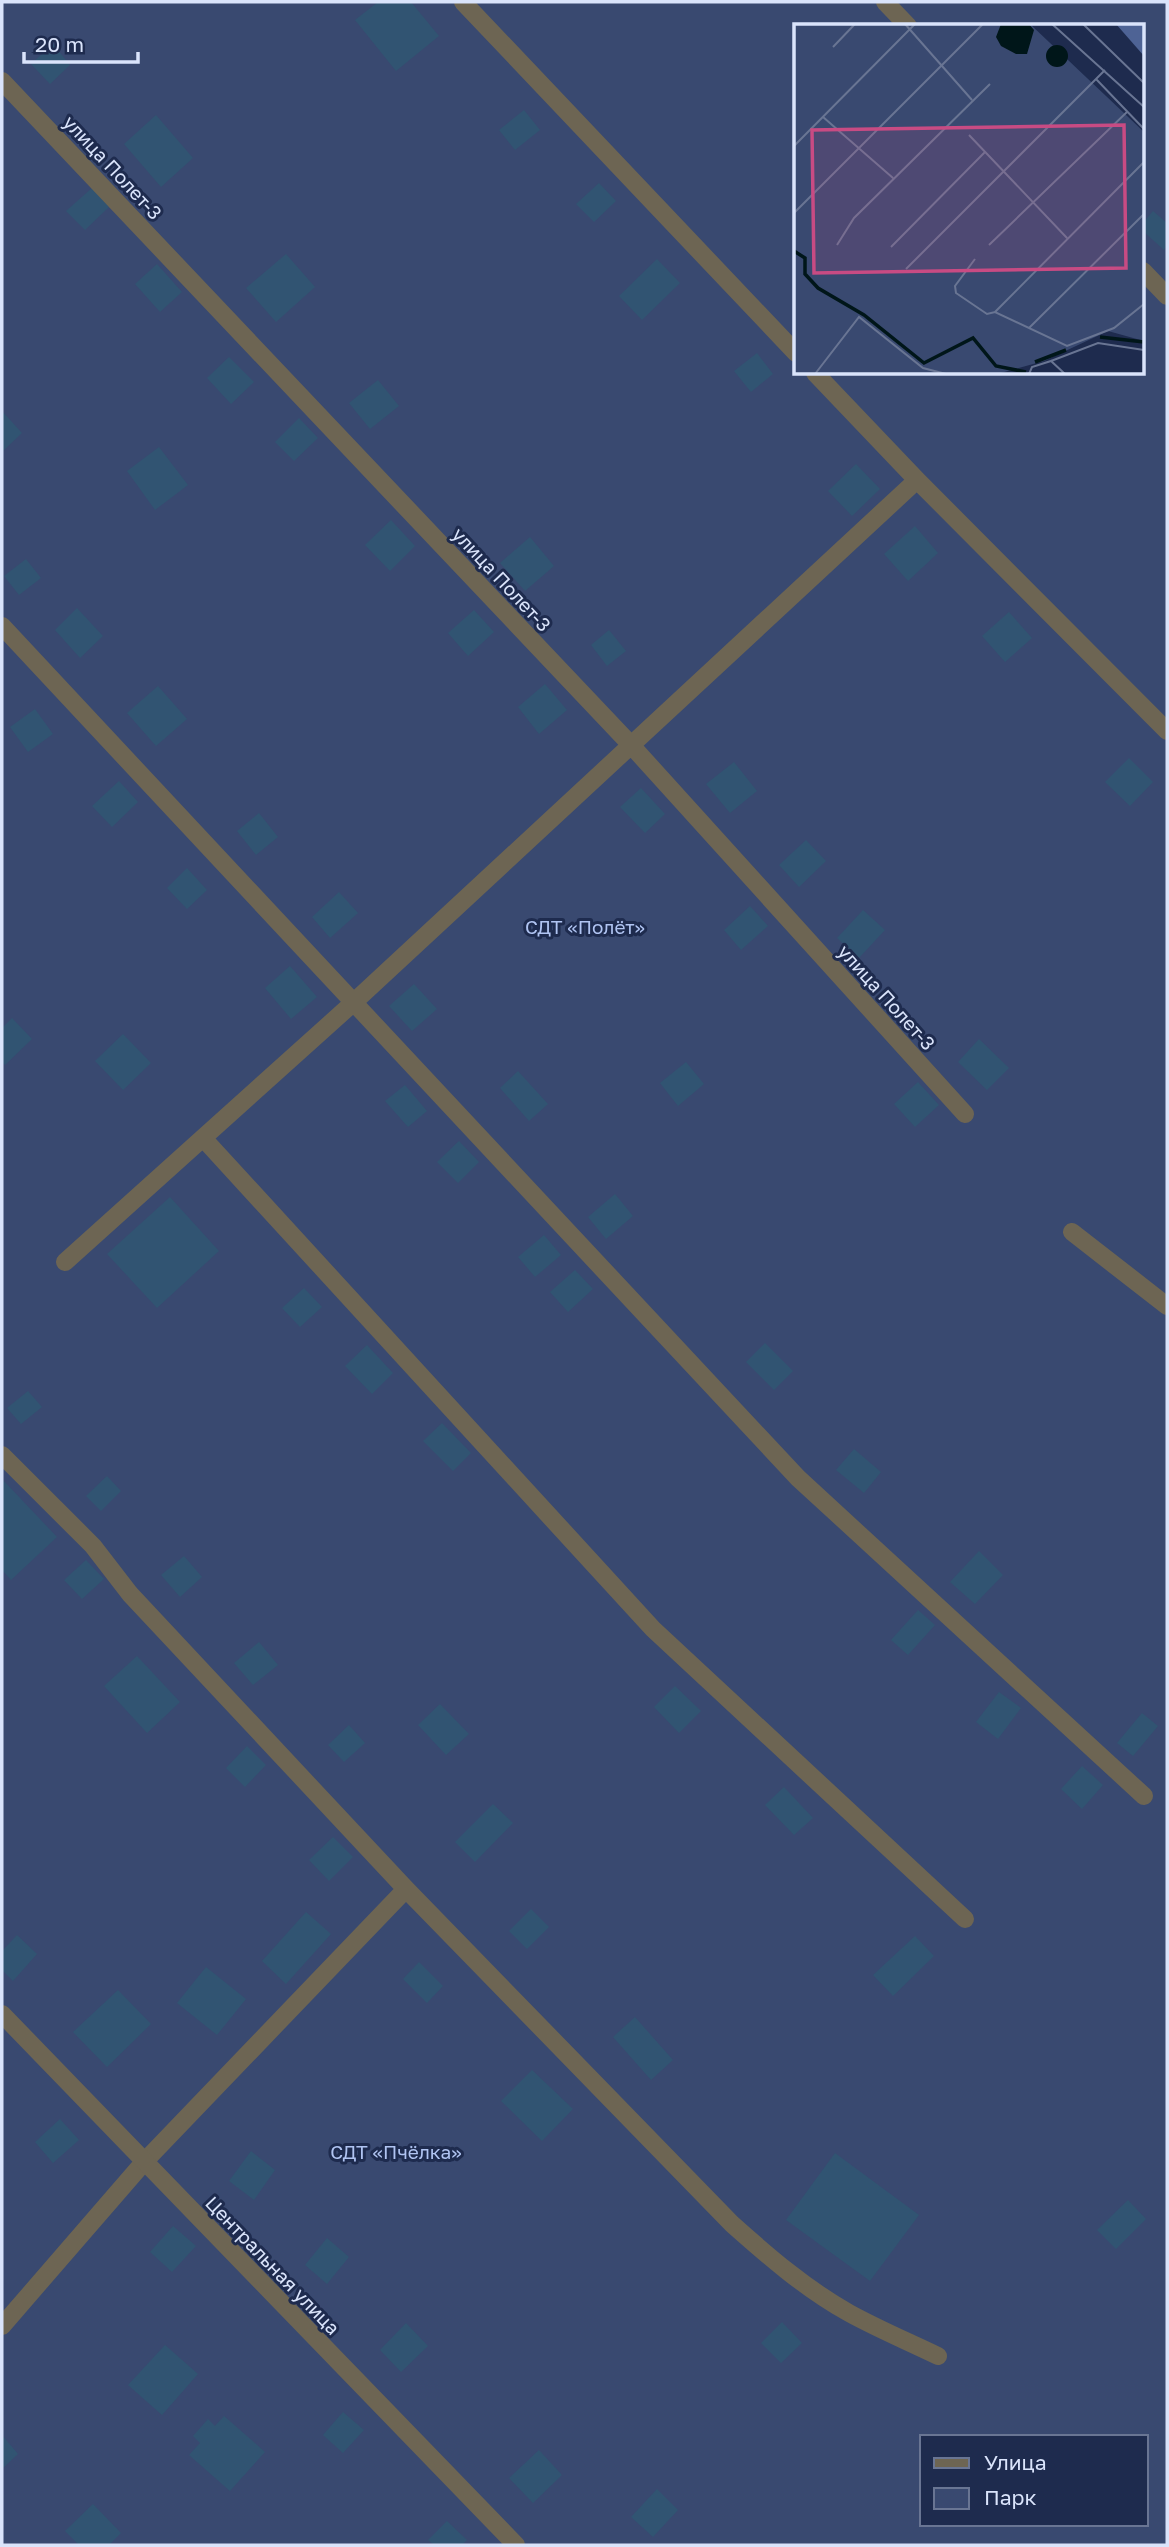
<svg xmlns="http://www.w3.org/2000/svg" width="1169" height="2547" viewBox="0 0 1169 2547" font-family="'Golos Text',sans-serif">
<rect width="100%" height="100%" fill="#1e2b4e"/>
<path fill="#394970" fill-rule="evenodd" d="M 2,2 L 1167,2 L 1167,2545 L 2,2545 ZM 796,26 L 1143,26 L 1143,373 L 796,373 ZM 922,2437 L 1146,2437 L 1146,2524 L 922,2524 Z"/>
<path fill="#315472" d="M 378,2 L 411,2 L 439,36 L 396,71 L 355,20 Z
M 53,44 L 70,65 L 50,84 L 31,64 Z
M 524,110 L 540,130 L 515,150 L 499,130 Z
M 156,115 L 193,158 L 161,187 L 124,144 Z
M 599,183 L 616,201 L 594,222 L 576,204 Z
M 92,188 L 109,207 L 85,230 L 66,211 Z
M 1153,211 L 1167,223 L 1167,245 L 1164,250 L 1143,231 L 1143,223 Z
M 286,254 L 315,287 L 276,322 L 246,288 Z
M 657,259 L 680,283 L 642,320 L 619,296 Z
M 157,264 L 182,292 L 160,312 L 135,284 Z
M 757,353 L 773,374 L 751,392 L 734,371 Z
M 229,357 L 254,382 L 231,404 L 207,378 Z
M 378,380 L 399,406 L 370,429 L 349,403 Z
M 2,411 L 22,433 L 2,452 Z
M 299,418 L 318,438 L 294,461 L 275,442 Z
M 159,447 L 188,485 L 155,510 L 127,471 Z
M 856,464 L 880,489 L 852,516 L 828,491 Z
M 391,520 L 415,546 L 390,571 L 365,545 Z
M 915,526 L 938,553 L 908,581 L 884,554 Z
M 530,537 L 554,566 L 525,591 L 500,563 Z
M 26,559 L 41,578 L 19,595 L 4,576 Z
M 77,608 L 103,636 L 80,658 L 55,630 Z
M 474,610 L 494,632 L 468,656 L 448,633 Z
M 1009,612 L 1032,638 L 1005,662 L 982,636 Z
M 609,630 L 626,651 L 607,666 L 591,645 Z
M 545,684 L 567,710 L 539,734 L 518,707 Z
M 158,686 L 187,719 L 156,746 L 127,713 Z
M 35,709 L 53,734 L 28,752 L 10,727 Z
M 1129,758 L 1153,782 L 1130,806 L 1105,782 Z
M 734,762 L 757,791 L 730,813 L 706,784 Z
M 119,781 L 138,802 L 112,827 L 92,806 Z
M 641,788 L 665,814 L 645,833 L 620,807 Z
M 259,813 L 278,837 L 256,855 L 237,831 Z
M 806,840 L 826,861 L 799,887 L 779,865 Z
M 187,868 L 207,890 L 187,909 L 167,888 Z
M 339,892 L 358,913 L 330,938 L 312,917 Z
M 750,906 L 768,926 L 741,950 L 724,930 Z
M 863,910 L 885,930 L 859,958 L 837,938 Z
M 290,966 L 317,997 L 291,1019 L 265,988 Z
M 414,984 L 437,1009 L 412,1031 L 389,1006 Z
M 12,1018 L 32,1039 L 5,1065 L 2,1062 L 2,1028 Z
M 123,1034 L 151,1063 L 123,1090 L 95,1061 Z
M 979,1039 L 1009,1068 L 987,1090 L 958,1062 Z
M 686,1062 L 704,1084 L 678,1106 L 660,1083 Z
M 518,1071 L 548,1104 L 529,1121 L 500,1088 Z
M 918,1082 L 939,1105 L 915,1127 L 894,1104 Z
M 405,1085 L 427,1111 L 408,1127 L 385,1101 Z
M 459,1141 L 479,1162 L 458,1183 L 437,1162 Z
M 615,1194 L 633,1216 L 606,1239 L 588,1217 Z
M 170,1197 L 219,1251 L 157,1308 L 107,1254 Z
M 544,1235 L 561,1255 L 535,1277 L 518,1257 Z
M 575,1270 L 593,1289 L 568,1312 L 550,1292 Z
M 304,1288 L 322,1307 L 300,1327 L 282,1308 Z
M 765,1343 L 793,1371 L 774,1390 L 746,1362 Z
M 367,1345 L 393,1373 L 372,1394 L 345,1366 Z
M 28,1391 L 42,1407 L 21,1424 L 7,1408 Z
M 442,1423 L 471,1453 L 453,1471 L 423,1441 Z
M 854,1449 L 881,1472 L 864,1493 L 836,1470 Z
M 107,1476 L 121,1491 L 101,1511 L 86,1496 Z
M 2,1479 L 57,1537 L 11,1580 L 2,1570 Z
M 979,1551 L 1003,1575 L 975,1604 L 950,1582 Z
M 184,1556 L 202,1577 L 180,1597 L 161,1575 Z
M 86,1560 L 104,1579 L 82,1599 L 64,1580 Z
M 918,1610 L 935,1625 L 908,1655 L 891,1640 Z
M 259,1642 L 278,1665 L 253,1685 L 234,1663 Z
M 137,1656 L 180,1702 L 147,1733 L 104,1686 Z
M 675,1686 L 701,1711 L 679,1733 L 654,1707 Z
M 999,1692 L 1021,1708 L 998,1739 L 976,1722 Z
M 440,1704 L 469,1734 L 446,1755 L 418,1725 Z
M 1142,1713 L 1158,1726 L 1133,1756 L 1117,1743 Z
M 349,1725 L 365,1743 L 344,1762 L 328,1745 Z
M 247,1746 L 266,1765 L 245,1787 L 226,1768 Z
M 1082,1766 L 1103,1785 L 1082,1809 L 1061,1789 Z
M 784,1787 L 813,1818 L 794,1835 L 765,1805 Z
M 493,1804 L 513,1823 L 475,1862 L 455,1842 Z
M 333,1837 L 353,1857 L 329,1881 L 309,1860 Z
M 531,1909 L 549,1927 L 527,1949 L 509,1931 Z
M 306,1912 L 331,1934 L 286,1984 L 262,1961 Z
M 17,1935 L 37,1954 L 13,1981 L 2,1970 L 2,1951 Z
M 915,1936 L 934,1956 L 893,1996 L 873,1975 Z
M 419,1962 L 443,1986 L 427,2003 L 403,1979 Z
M 206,1967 L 246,1999 L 217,2035 L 177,2003 Z
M 118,1990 L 151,2024 L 107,2067 L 73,2032 Z
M 635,2017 L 673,2060 L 651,2080 L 613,2037 Z
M 532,2070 L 573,2109 L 542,2141 L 501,2101 Z
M 60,2119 L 79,2140 L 53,2163 L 35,2142 Z
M 251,2151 L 275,2170 L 254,2200 L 229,2181 Z
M 835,2153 L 919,2215 L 870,2281 L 786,2220 Z
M 1128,2200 L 1146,2219 L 1116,2249 L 1097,2230 Z
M 173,2226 L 196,2246 L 172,2272 L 150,2252 Z
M 327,2238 L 349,2257 L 327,2284 L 305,2265 Z
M 782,2322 L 802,2343 L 781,2363 L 761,2343 Z
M 406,2323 L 428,2346 L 401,2372 L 380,2350 Z
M 165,2345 L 198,2374 L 162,2415 L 128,2385 Z
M 343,2412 L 364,2430 L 343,2453 L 323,2435 Z
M 224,2416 L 265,2452 L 230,2491 L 189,2455 L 200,2443 L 193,2436 L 208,2419 L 215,2426 Z
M 2,2435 L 18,2454 L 2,2469 Z
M 539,2450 L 562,2475 L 533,2503 L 509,2478 Z
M 657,2489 L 678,2510 L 653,2537 L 631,2517 Z
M 93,2504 L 121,2533 L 109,2545 L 79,2545 L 65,2531 Z
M 447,2521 L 467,2540 L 462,2545 L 434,2545 L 428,2540 Z"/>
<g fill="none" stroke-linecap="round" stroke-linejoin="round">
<path stroke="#6d6553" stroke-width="18" d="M 463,2 L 796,353
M 885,2 L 908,26
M 2,81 L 631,745 L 965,1114
M 1143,271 L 1167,296
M 815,373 L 917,480 L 1167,731
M 2,626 L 798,1478 L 1144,1796
M 203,1138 L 653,1629 L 965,1919
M 1072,1232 L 1167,1306
M 65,1262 L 354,1002 L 917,480
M 2,1455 L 93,1546 L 130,1594 L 406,1889 L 732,2224 C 769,2257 806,2289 849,2313 C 878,2329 909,2342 938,2356
M 2,2326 L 144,2162 L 406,1889"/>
<path stroke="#6d6553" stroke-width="18" d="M 2,2014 L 516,2545"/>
</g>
<g text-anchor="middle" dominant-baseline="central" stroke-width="6" stroke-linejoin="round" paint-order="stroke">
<g font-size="19" fill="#dae4fb" stroke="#1e2b4e">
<text transform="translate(113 167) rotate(47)">улица Полет-3</text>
<text transform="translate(502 579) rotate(47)">улица Полет-3</text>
<text transform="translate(887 997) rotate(48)">улица Полет-3</text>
<text transform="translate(273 2265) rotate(46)">Центральная улица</text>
</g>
<g font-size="19" fill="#b0c4f2" stroke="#1e2b4e">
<text x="585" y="926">СДТ «Полёт»</text>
<text x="396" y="2151">СДТ «Пчёлка»</text>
</g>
</g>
<g transform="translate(794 24)">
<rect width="350" height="350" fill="#1e2b4e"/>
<path d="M 0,0 L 236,0 L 350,108 L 350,317 L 314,307 L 250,337 L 203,350 L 0,350 Z" fill="#394970"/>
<path d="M 322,0 L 350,0 L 350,32 Z" fill="#4e6395"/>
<path d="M 207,0 L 235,0 L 240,6 L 233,30 L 222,30 L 207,22 L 202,13 ZM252 32a11 11 0 1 1 22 0a11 11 0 1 1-22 0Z" fill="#001619"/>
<path fill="none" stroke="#001619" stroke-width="3.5" d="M 0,227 L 11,234 L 11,250 L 24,264 L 70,291 L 130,339 L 179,314 L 202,342 L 232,348M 306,313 L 350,318M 241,338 L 272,326"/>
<path fill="none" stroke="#697593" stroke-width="2" d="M 111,0 L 178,76M 258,0 L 350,83M 289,0 L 350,59M 39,23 L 61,0M 302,55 L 350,105M 29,93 L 99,154M 175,111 L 273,214M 0,122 L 121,0M 0,189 L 189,0M 43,221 L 60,194 L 196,60M 195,221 L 334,87M 97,223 L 191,128M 181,235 L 161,262 L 162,269 L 193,290 L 201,288 L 273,322 L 320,304 L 350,280M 112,245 L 311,46M 201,288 L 350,138M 235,304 L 350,190M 257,337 L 304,319 L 350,326M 21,350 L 65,293 L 129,344 L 152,350M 235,350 L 238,343 L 257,337 L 271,350"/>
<path fill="#c84b83" fill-opacity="0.15" stroke="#c84b83" stroke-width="3.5" d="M 330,101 L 332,244 L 20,249 L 18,106 Z"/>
<rect width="350" height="350" fill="none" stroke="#dae4fb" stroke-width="3.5"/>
</g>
<rect width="1169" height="2547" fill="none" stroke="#dae4fb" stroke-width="7"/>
<rect x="920" y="2435" width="228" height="91" fill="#1e2b4e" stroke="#697593" stroke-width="2"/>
<rect x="934" y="2458" width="35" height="10" fill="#6d6553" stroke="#697593" stroke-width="2"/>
<text x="984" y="2470" font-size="21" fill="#dae4fb">Улица</text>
<rect x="934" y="2488" width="35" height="21" fill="#394970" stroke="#697593" stroke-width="2"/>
<text x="984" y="2505" font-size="21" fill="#dae4fb">Парк</text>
<path d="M24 52v10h114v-10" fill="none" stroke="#dae4fb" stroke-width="3.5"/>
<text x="35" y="52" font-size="21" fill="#dae4fb" stroke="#1e2b4e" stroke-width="5" paint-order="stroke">20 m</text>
</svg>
